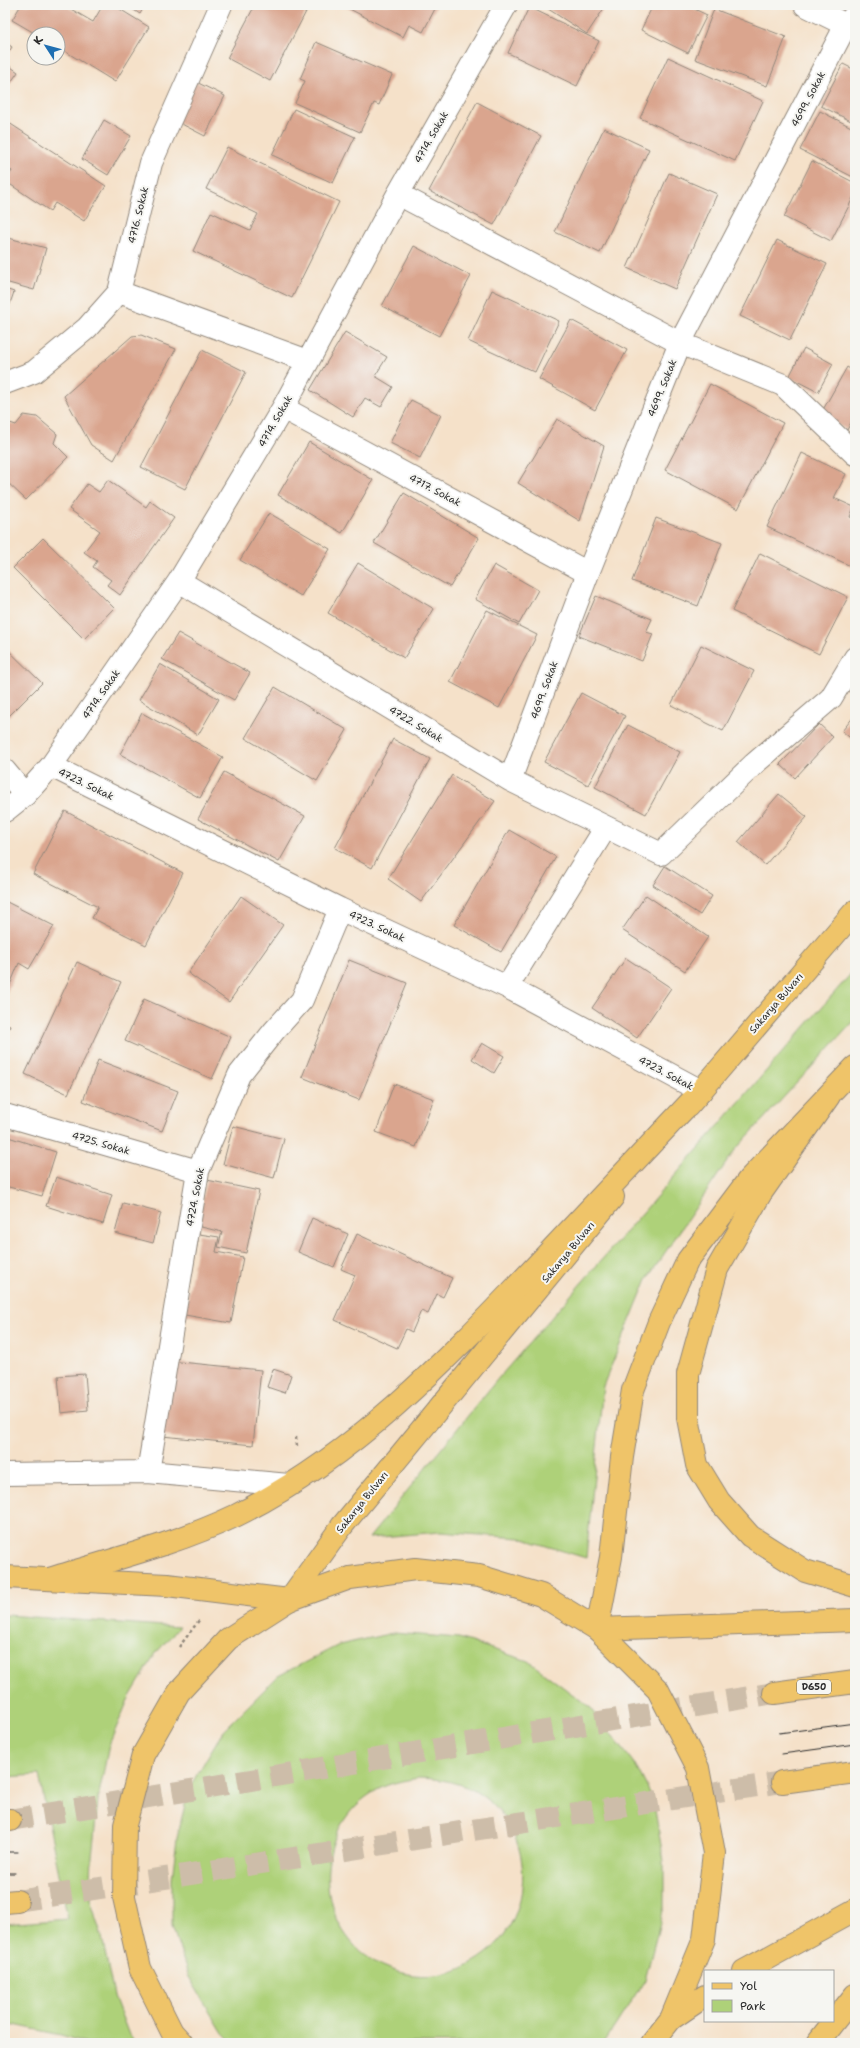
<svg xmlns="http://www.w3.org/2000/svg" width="860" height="2048" viewBox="0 0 860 2048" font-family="'Shantell Sans',sans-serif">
<rect width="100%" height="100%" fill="#f6f6f2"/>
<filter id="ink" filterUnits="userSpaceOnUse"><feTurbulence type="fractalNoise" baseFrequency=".025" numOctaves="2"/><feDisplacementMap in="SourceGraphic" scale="8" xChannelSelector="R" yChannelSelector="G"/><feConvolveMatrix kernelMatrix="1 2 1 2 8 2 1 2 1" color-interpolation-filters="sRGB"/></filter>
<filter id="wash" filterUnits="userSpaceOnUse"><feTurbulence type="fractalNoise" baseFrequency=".012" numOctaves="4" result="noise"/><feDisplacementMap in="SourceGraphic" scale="16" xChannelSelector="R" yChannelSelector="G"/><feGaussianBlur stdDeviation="0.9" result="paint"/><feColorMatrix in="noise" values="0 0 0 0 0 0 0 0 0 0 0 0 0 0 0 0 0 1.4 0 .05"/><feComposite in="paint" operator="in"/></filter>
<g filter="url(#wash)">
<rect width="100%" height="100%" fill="#f5e1c9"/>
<path fill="#aed179" stroke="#6c7e52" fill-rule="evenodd" d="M 855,969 L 855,1020 L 735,1150 L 647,1279 L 603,1386 L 586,1558 L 520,1538 L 440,1532 L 369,1538 L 496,1381 Z
M 5,1615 L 179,1627 L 156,1653 L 128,1700 L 109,1745 L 98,1799 L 92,1857 L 90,1899 L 102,1937 L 114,1996 L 129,2035 L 136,2043 L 87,2043 L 61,2035 L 5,2023 L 5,1924 L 68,1919 L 39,1775 L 5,1777 Z
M 393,1633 L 459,1638 L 528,1661 L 591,1708 L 636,1766 L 653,1799 L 664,1861 L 664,1907 L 645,1980 L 604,2043 L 233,2043 L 223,2033 L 189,1977 L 172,1926 L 172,1879 L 177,1838 L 189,1788 L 223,1731 L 278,1676 L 339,1645 ZM 419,1778 C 438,1779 456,1781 473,1790 C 542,1829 538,1931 468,1965 C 452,1974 432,1977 414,1975 C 392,1972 369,1962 354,1945 C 310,1897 322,1815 383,1787 C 394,1782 407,1780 419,1778 Z"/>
<g id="blocks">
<path fill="#daa58e" d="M 21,5 L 64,5 L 93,22 L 103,5 L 113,5 L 149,27 L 115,82 L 58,47 L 58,34 L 36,34 L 12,20 Z
M 126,5 L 145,5 L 140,14 Z
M 255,5 L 309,6 L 270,81 L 227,58 Z
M 342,5 L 437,5 L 423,32 L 409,25 L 403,37 Z
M 542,5 L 606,5 L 587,34 Z
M 653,5 L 686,5 L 707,15 L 688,53 L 641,30 Z
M 529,7 L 599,41 L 577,86 L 508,53 Z
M 714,9 L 786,37 L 767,86 L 695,59 Z
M 5,42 L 12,47 L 5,58 Z
M 316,42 L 392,75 L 379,105 L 374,103 L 360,132 L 295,103 L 305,81 L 300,79 Z
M 668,57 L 763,101 L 735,161 L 640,118 Z
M 5,63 L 18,72 L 5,91 Z
M 843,64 L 855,70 L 855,123 L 821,106 Z
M 192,80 L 225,96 L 205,136 L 172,119 Z
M 477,102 L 541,136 L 494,225 L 429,191 Z
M 294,109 L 355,137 L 333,183 L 272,155 Z
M 820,111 L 855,129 L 855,178 L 800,150 Z
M 104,120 L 131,136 L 108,175 L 82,159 Z
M 6,121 L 106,186 L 84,221 L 55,203 L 50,211 L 5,181 L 12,171 L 5,167 Z
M 604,128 L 649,149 L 600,253 L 555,232 Z
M 227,147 L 339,202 L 292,298 L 193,251 L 211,212 L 250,230 L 258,214 L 206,189 Z
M 812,161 L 855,183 L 855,194 L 831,241 L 784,217 Z
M 669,173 L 717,194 L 675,289 L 627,268 Z
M 5,237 L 46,248 L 34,290 L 5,282 Z
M 777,240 L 827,264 L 790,340 L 740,316 Z
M 414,246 L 471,276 L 439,336 L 382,306 Z
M 5,289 L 14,292 L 5,318 Z
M 492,290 L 559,321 L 535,372 L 468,341 Z
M 571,320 L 627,350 L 595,410 L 539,379 Z
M 345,332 L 387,357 L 375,376 L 393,387 L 381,407 L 365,398 L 353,417 L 310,390 Z
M 141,335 L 176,349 L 114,460 L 91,445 L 64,396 L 132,336 Z
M 804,348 L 833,364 L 818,392 L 789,377 Z
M 202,350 L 246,372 L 185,489 L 141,467 Z
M 847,367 L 855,372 L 855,415 L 847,430 L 820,415 Z
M 710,384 L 783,423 L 738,509 L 665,470 Z
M 411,400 L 441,415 L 420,458 L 390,443 Z
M 24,415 L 37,417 L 57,434 L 54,443 L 68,457 L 26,500 L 5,480 L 5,424 L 7,422 L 16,425 Z
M 557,419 L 604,446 L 580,521 L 518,483 Z
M 309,442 L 373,480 L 342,533 L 278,495 Z
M 802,453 L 846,474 L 834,498 L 854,507 L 850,517 L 855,519 L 855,568 L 767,527 Z
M 108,480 L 146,507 L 150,501 L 174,518 L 120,595 L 107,585 L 111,580 L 93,567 L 97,561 L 84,552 L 100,531 L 69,509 L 87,484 L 99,492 Z
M 404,493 L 479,538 L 450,587 L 374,543 Z
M 269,513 L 330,549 L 301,596 L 240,560 Z
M 656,518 L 722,543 L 698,606 L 632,581 Z
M 43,538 L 114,608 L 84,639 L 13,568 Z
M 760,553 L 848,597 L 819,654 L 732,611 Z
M 358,563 L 434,609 L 404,658 L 328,613 Z
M 494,565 L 538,590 L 519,624 L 475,599 Z
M 596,596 L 652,619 L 646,632 L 653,634 L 642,661 L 579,636 Z
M 487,610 L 537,635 L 499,708 L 450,682 Z
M 178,633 L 250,673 L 234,700 L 162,659 Z
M 701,645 L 754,671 L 723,731 L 671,705 Z
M 5,647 L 42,683 L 5,720 Z
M 160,664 L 219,699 L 198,735 L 139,700 Z
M 275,687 L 347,730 L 317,781 L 245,738 Z
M 581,693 L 625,716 L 588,785 L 544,762 Z
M 142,713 L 223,757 L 200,798 L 120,754 Z
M 855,715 L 855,742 L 842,731 Z
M 819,724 L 833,737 L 795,778 L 780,764 Z
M 628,725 L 680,752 L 646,814 L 595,787 Z
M 393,739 L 430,759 L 372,868 L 335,848 Z
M 224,772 L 305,816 L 279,862 L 198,819 Z
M 452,775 L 495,801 L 421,902 L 388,879 Z
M 779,794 L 807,817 L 765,865 L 738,842 Z
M 65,811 L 183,873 L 146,945 L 92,918 L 98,907 L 33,874 Z
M 509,830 L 556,857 L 501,952 L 454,925 Z
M 665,866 L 712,896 L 700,915 L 653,885 Z
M 646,895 L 708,937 L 685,971 L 622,930 Z
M 241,896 L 283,925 L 229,1002 L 188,973 Z
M 5,901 L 54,926 L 29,969 L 19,963 L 5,997 Z
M 626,958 L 671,988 L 637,1038 L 592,1008 Z
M 349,960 L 407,983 L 359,1100 L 302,1077 Z
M 77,962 L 121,982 L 68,1094 L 25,1074 Z
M 144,999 L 231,1037 L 212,1079 L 125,1041 Z
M 5,1024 L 10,1026 L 5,1038 Z
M 482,1043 L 504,1056 L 494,1073 L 472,1059 Z
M 98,1060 L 178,1091 L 162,1131 L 83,1101 Z
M 394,1084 L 434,1099 L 416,1147 L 376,1132 Z
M 233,1126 L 284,1139 L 274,1178 L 223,1164 Z
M 5,1136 L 56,1152 L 42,1196 L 5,1186 Z
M 56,1177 L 112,1195 L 103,1224 L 46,1206 Z
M 207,1180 L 259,1191 L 246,1253 L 218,1247 L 222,1232 L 197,1226 Z
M 123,1203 L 161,1213 L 153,1243 L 115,1233 Z
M 312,1218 L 348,1234 L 334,1267 L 298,1252 Z
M 199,1234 L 219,1237 L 216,1252 L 243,1257 L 231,1323 L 185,1315 Z
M 357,1234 L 452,1278 L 443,1297 L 437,1294 L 428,1314 L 421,1311 L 412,1332 L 406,1329 L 397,1348 L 335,1320 L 355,1275 L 341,1269 Z
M 170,1361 L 261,1370 L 253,1445 L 162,1436 Z
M 273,1369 L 291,1375 L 285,1393 L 267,1387 Z
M 85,1374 L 88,1410 L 61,1413 L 58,1376 Z"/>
</g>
</g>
<g filter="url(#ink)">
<use href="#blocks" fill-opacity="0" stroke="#90867a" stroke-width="1"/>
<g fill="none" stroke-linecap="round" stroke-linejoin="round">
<path stroke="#cdbda9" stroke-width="22" stroke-dasharray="22 11" stroke-linecap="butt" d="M 10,1820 L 774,1693
M 17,1901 L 782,1782"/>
<defs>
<path id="minor" d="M 805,5 L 846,25
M 398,194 L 680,343 L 783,385 L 855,454
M 119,292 L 308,361
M 5,383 L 34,372 L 87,328 L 119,292 L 151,163 L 221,5
M 283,408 L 588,573
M 179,581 L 510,780 L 661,854 L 754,764 L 831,698 L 855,658
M 51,766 L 340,909 L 507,987 L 701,1091
M 5,771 L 25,795
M 510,780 L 588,573 L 680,343 L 846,25 L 855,15
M 5,811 L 25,795 L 51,766 L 179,581 L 283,408 L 398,194 L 506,5
M 507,987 L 606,827
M 5,1115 L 198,1171
M 148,1472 L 198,1171 L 239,1075 L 274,1031 L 302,1000 L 340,909
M 5,1474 L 148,1472 L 289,1485"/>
<path id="major" d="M 688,1106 L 855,911
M 289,1600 L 342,1526 L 613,1197
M 597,1629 L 611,1557 L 622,1457 L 633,1390 L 659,1322 L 688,1260 L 749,1179 L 855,1067"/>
<path id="highway" d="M 829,1096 L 761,1193 L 717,1269 L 688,1374 L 688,1418 L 697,1465 L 719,1501 L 750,1536 L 805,1571 L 855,1586
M 5,1577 L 167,1585 L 289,1600
M 49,1579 C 111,1560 176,1544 235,1516 C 353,1458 445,1362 535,1267 C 590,1209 645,1150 701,1091
M 597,1629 L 855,1620
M 774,1693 L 855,1682
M 782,1782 L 855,1772
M 5,1820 L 10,1820
M 5,1902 L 17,1901
M 744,1971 L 855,1910
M 671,2019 L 705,1996
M 182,2043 L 172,2032 L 140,1968 L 124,1897 L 125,1825 L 143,1755 L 179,1692 L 228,1639 L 289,1600 L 350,1578 L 415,1569 L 479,1576 L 541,1595 L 597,1629 L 658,1690 L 698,1768 L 714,1853 L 704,1939 L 671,2019 L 652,2043
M 817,2043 L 855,1995"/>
</defs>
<use href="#minor" stroke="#90867a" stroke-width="24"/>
<use href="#major" stroke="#90867a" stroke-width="24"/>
<use href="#highway" stroke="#90867a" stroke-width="24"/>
<path stroke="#90867a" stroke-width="2.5" stroke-dasharray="3 3" stroke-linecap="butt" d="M 296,1437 L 297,1446
M 179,1647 L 200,1619"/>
<use href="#minor" stroke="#fff" stroke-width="22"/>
<use href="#major" stroke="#efc469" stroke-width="22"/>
<use href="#highway" stroke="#efc469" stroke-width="22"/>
<path stroke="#2b2b2b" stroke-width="1" d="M 779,1733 L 855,1723
M 782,1754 L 855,1744
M 5,1852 L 18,1852
M 5,1873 L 15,1873"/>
</g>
</g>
<g text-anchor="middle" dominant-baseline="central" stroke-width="4" stroke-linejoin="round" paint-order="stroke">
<rect fill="#f6f6f2" stroke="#686867" stroke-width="1" x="797" y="1680" width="34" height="14" rx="3"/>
<g font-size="9" font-weight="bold" fill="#2b2b2b">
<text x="814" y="1687">D650</text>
</g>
<g font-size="10" fill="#2b2b2b" stroke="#f6f6f2">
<text transform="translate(808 99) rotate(-62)">4699. Sokak</text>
<text transform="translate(431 137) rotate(-60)">4714. Sokak</text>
<text transform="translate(138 215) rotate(-76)">4716. Sokak</text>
<text transform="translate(662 388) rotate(-68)">4699. Sokak</text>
<text transform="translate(275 421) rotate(-60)">4714. Sokak</text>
<text transform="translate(435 490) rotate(28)">4717. Sokak</text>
<text transform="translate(544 690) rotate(-70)">4699. Sokak</text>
<text transform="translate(101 694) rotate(-55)">4714. Sokak</text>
<text transform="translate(416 724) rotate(31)">4722. Sokak</text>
<text transform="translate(86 784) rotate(26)">4723. Sokak</text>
<text transform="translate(377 926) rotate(25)">4723. Sokak</text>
<text transform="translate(776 1003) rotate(-49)">Sakarya Bulvarı</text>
<text transform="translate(666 1073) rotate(28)">4723. Sokak</text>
<text transform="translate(101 1143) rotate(16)">4725. Sokak</text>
<text transform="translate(195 1197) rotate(-79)">4724. Sokak</text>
<text transform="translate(568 1252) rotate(-50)">Sakarya Bulvarı</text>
<text transform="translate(362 1502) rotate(-51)">Sakarya Bulvarı</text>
</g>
</g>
<rect width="860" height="2048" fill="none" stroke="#f6f6f2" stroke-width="20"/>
<rect x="704" y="1970" width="130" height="52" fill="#f6f6f2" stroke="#a5a5a2"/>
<rect x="712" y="1983" width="20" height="6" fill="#efc469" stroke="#a5a5a2"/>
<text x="740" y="1990" font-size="12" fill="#2b2b2b">Yol</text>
<rect x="712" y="2000" width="20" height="12" fill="#aed179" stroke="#a5a5a2"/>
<text x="740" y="2010" font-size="12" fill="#2b2b2b">Park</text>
<g transform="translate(46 46) rotate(306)"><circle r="19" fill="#f6f6f2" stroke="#a5a5a2"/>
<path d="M0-3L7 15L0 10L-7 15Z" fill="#1f6fb2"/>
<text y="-6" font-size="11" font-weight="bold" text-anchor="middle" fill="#2b2b2b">K</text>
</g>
</svg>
